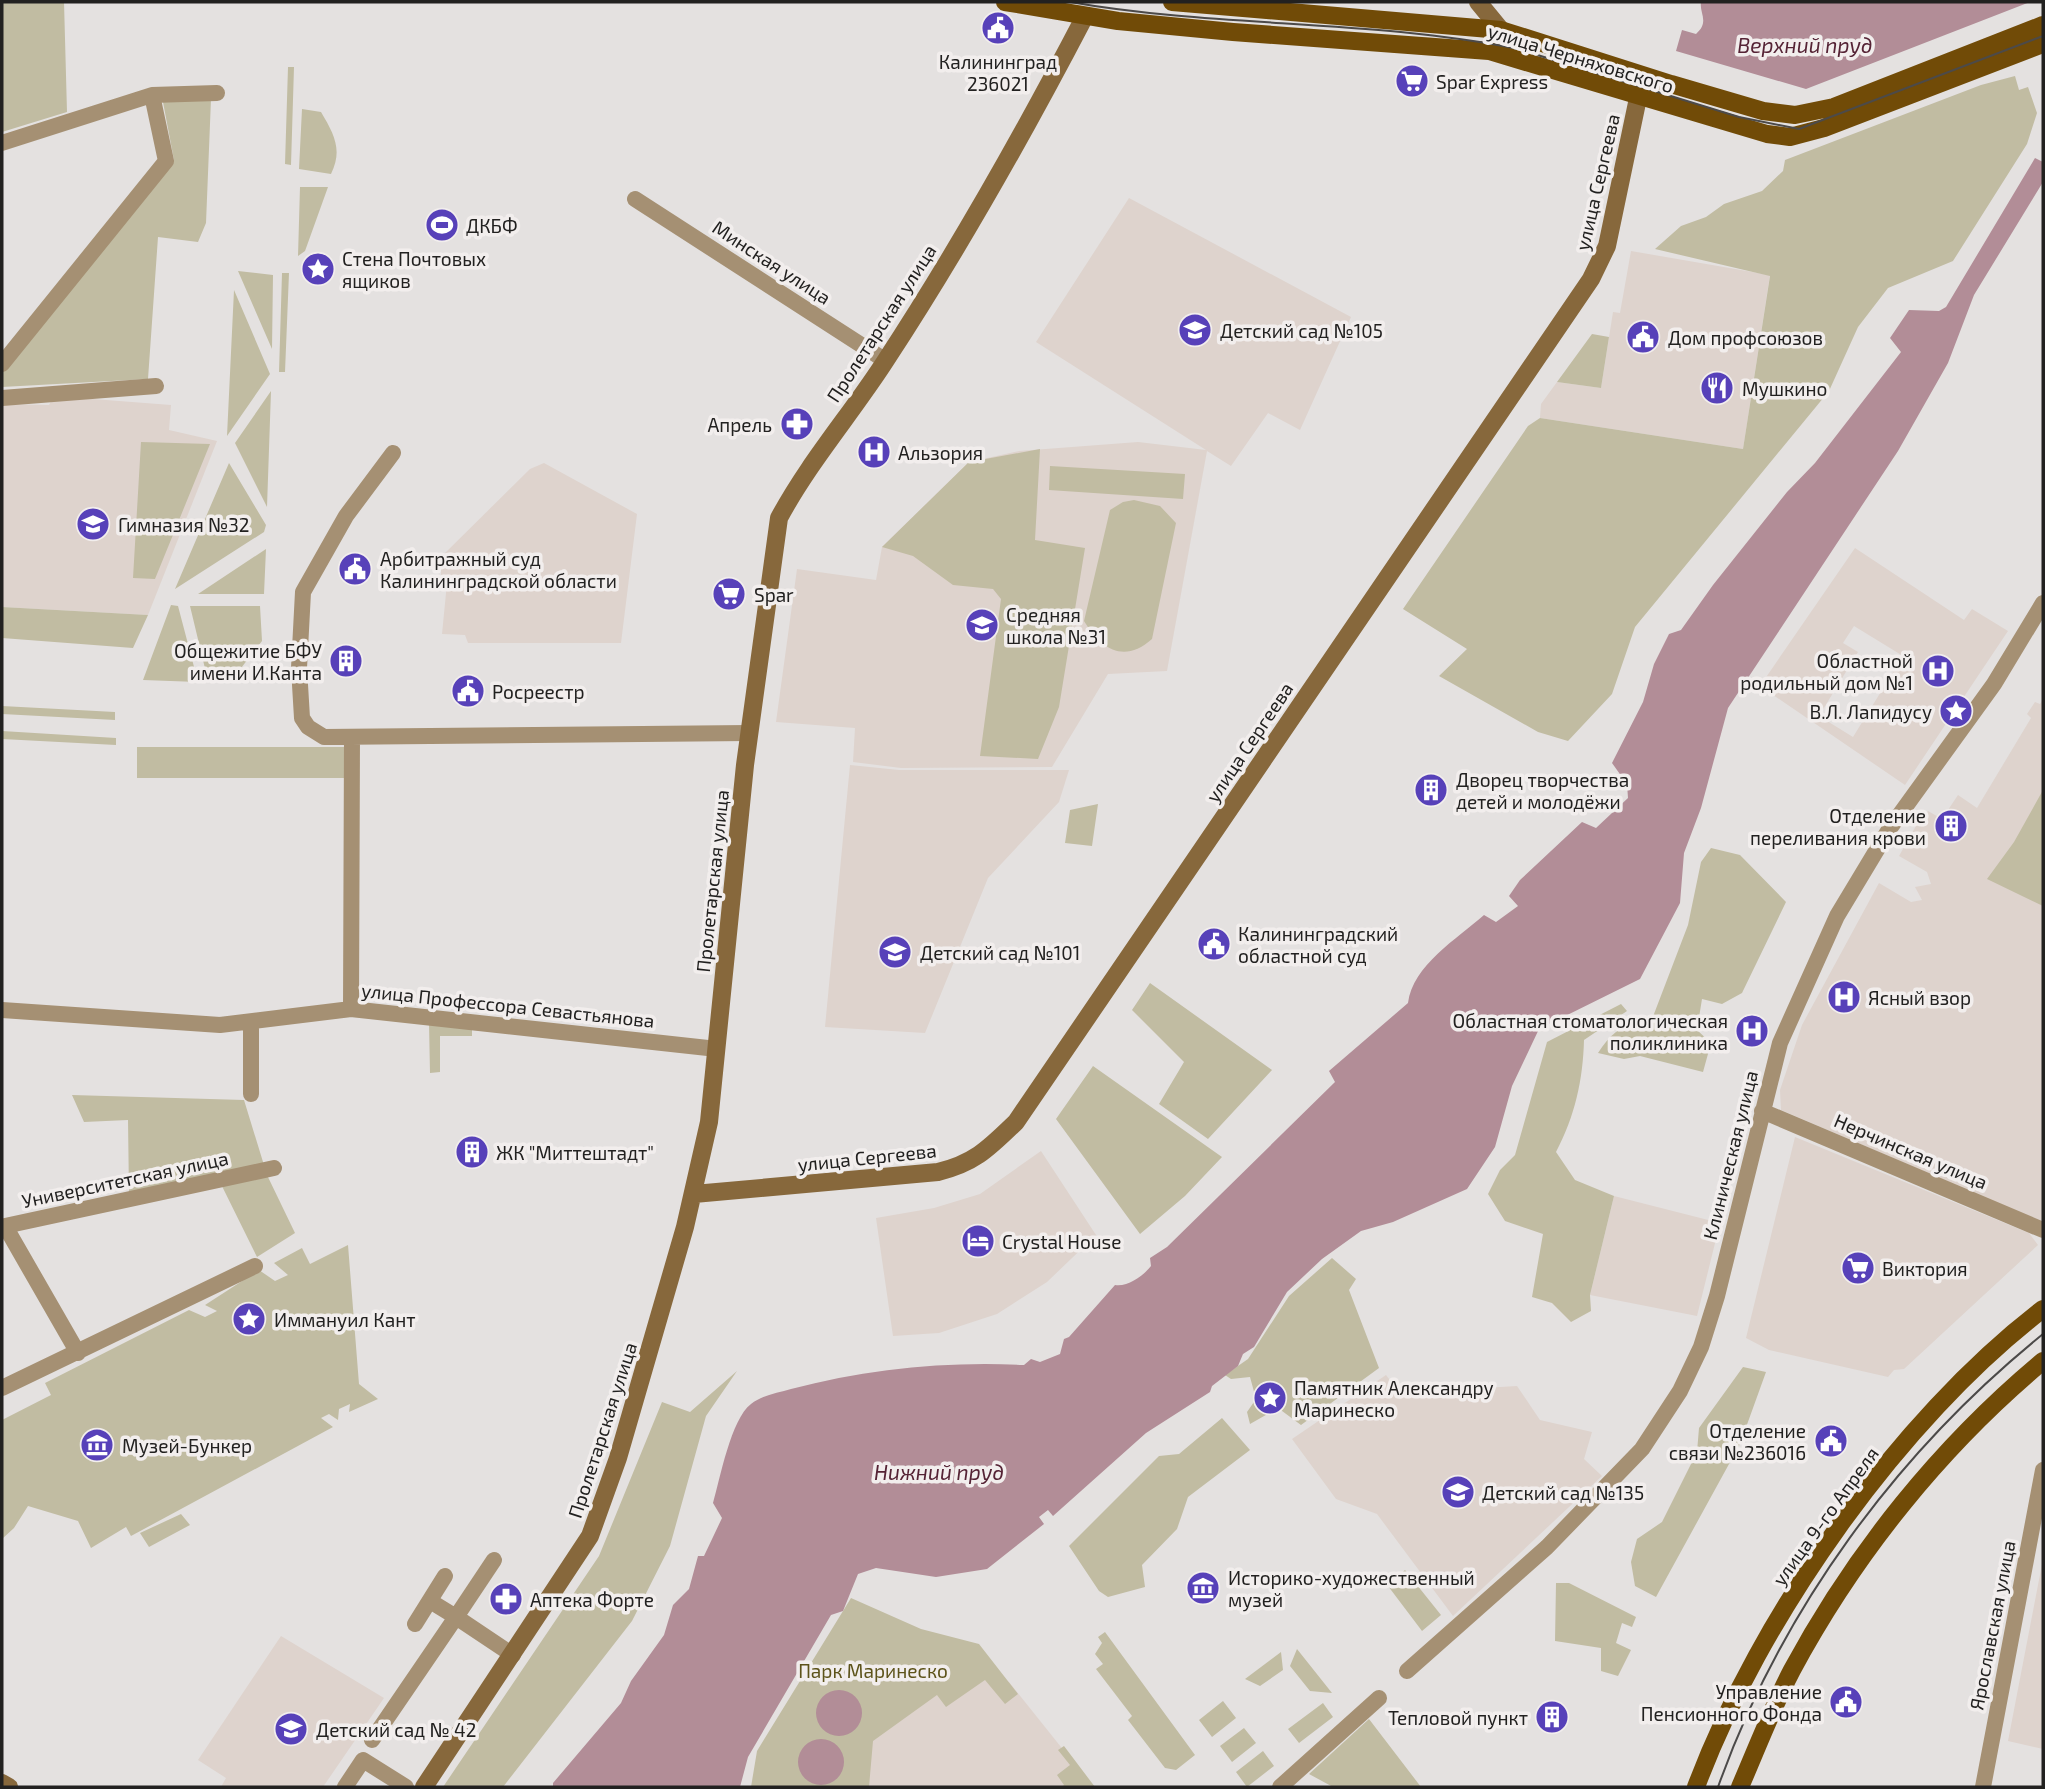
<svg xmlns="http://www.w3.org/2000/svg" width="2045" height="1789" viewBox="0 0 2045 1789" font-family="'Exo 2',sans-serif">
<rect width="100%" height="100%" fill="#e4e1e0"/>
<path fill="#ded3cd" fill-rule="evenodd" d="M 1129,198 L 1351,317 L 1300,430 L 1268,413 L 1231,466 L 1207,451 L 1167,671 L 1108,674 L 1052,767 L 901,768 L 853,762 L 855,728 L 776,722 L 797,569 L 876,580 L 882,547 L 969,462 L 1019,451 L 1138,442 L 1206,450 L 1036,342 Z
M 1631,251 L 1770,275 L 1743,449 L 1540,418 L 1541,404 L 1557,382 L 1601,388 L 1613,312 L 1620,313 Z
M 54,396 L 171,405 L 169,430 L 217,441 L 148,615 L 2,607 L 2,404 L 49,405 Z
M 544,463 L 637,514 L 621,643 L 468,643 L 465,635 L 442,634 L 447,583 L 441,583 L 441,557 L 530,469 Z
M 1855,548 L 1964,620 L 1972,609 L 2008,631 L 1905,785 L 1760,686 ZM 1854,626 L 1903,656 L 1853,737 L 1819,716 L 1858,652 L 1843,643 Z
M 2043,699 L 2043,1219 L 2042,1222 L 1781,1110 L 1780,1090 L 1802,1025 L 1879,883 L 1911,902 L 1922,900 L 1915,887 L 1931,884 L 1927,872 L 1899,856 L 1917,824 L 1928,811 L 1942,819 L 1958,795 L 1977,808 L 2031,718 L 2027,714 L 2035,702 L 2040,704 Z
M 850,765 L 899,770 L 1069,770 L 1059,802 L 988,878 L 925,1033 L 825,1027 Z
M 1795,1137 L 2029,1233 L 2038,1245 L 1904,1369 L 1894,1370 L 1888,1377 L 1769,1350 L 1746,1338 Z
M 1041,1151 L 1096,1235 L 1047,1282 L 997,1314 L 939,1333 L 893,1336 L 876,1218 L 934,1208 L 980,1194 Z
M 1614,1196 L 1720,1223 L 1697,1316 L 1590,1295 Z
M 1386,1375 L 1400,1393 L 1517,1386 L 1540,1420 L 1592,1432 L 1584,1459 L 1602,1476 L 1453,1616 L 1377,1514 L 1336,1499 L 1292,1439 Z
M 2043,1559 L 2043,1749 L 2008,1741 Z
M 854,1611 L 1009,1682 L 1093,1787 L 781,1787 Z
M 281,1636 L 384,1698 L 323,1787 L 221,1787 L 226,1778 L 198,1760 Z"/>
<path fill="#c1bca2" d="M 2,2 L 64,2 L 67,112 L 2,132 Z
M 288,67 L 294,67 L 291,165 L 285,164 Z
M 2015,76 L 2019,90 L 2028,87 L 2037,113 L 2027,144 L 1953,261 L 1888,288 L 1858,327 L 1829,391 L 1635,627 L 1612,694 L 1568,741 L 1538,732 L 1439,676 L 1467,649 L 1403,609 L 1528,426 L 1540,418 L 1743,449 L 1770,276 L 1655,249 L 1681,226 L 1706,217 L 1724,204 L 1762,191 L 1783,171 L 1785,160 L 1981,85 Z
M 211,99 L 206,223 L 198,242 L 158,237 L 148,379 L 2,387 L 2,364 L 174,160 L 163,102 Z
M 302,109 L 321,112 C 334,134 343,150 331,174 L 299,169 Z
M 300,187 L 328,187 L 305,251 L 298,256 Z
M 238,271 L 273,275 L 272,349 Z
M 282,273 L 289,273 L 285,372 L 279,372 Z
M 234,290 L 270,374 L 227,436 Z
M 1592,334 L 1609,337 L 1601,388 L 1557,382 Z
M 271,391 L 267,507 L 235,443 Z
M 141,442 L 210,444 L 155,579 L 133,578 Z
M 1040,449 L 1035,540 L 1085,548 L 1059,707 L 1038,759 L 980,756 L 1001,599 L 993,589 L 953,585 L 913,556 L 882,547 L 969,462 Z
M 229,463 L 266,525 L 264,532 L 175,589 Z
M 1050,466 L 1185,474 L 1183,499 L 1049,490 Z
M 1134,500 L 1160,506 L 1176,523 L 1152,639 C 1124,664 1101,649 1084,621 L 1110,510 L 1123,502 Z
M 266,549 L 264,594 L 198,594 Z
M 171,605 L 178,606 L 198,682 L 143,680 Z
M 190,606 L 260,606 L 262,641 L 231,681 L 208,681 Z
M 2,607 L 148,615 L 133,648 L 2,638 Z
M 2,706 L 115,712 L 115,720 L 2,714 Z
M 2,731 L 116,738 L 116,745 L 2,739 Z
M 137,747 L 347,747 L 347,778 L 137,778 Z
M 2043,790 L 2043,906 L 1987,879 L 2014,842 Z
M 1098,804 L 1092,846 L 1065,843 L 1070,810 Z
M 1711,848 L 1740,855 L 1786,902 L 1742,993 L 1722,1004 L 1702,999 L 1697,1030 L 1711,1043 L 1703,1072 L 1640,1056 L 1624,1059 L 1598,1053 C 1613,1031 1622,1023 1649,1027 L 1688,925 L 1701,862 Z
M 1150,983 L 1272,1070 L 1208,1139 L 1159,1104 L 1184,1062 L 1132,1010 Z
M 1621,1004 L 1627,1011 L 1584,1040 C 1583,1080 1575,1116 1556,1152 L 1575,1180 L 1614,1196 L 1590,1295 L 1591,1311 L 1571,1322 L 1552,1303 L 1532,1297 L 1543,1234 L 1505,1221 L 1488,1194 L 1500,1170 L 1515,1155 L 1547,1042 Z
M 429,1023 L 472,1027 L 472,1036 L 440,1036 L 440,1072 L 430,1073 Z
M 1093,1066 L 1222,1157 L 1185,1196 L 1140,1234 L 1056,1119 Z
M 72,1095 L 244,1100 L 267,1175 L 295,1233 L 257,1257 L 217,1176 L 129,1195 L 128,1120 L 84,1122 Z
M 348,1245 L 359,1384 L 378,1399 L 349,1412 L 350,1404 L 339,1409 L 338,1420 L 329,1414 L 321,1418 L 333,1427 L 131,1536 L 126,1527 L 91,1548 L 78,1521 L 28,1506 L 14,1528 L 2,1539 L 2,1420 L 51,1395 L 45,1383 L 189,1310 L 205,1317 L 217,1311 L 205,1305 L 259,1270 L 275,1281 L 288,1275 L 274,1263 L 302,1248 L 310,1264 Z
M 1332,1258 L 1356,1279 L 1349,1290 L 1379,1368 L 1301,1425 L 1278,1408 L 1250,1424 L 1247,1412 L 1256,1399 L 1250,1377 L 1231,1379 L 1225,1375 L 1248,1359 L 1289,1296 Z
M 1743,1367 L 1766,1372 L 1740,1444 L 1656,1597 L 1635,1586 L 1631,1562 L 1637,1539 L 1662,1522 L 1697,1452 L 1699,1428 Z
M 737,1371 L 706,1416 L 670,1546 L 632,1621 L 503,1787 L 443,1787 L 599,1556 L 662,1402 L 690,1412 Z
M 1222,1418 L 1250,1450 L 1188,1497 L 1177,1529 L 1142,1565 L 1145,1587 L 1108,1597 L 1099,1591 L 1069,1546 L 1159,1456 L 1179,1454 Z
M 181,1514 L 190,1525 L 149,1547 L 140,1533 Z
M 1405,1570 L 1441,1615 L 1422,1631 L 1388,1586 Z
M 1556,1583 L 1569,1583 L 1636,1617 L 1632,1627 L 1622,1623 L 1616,1643 L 1631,1650 L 1618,1676 L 1601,1671 L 1601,1648 L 1555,1641 Z
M 851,1598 L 921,1629 L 979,1644 L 1018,1694 L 1005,1704 L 985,1680 L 946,1707 L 937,1695 L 873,1741 L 869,1787 L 751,1787 L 757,1751 Z
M 1105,1632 L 1195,1755 L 1176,1770 L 1165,1768 L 1128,1720 L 1132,1716 L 1096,1669 L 1103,1664 L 1095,1654 L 1102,1643 L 1098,1637 Z
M 1297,1649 L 1332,1693 L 1310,1691 L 1290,1666 Z
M 1281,1652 L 1283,1670 L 1260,1686 L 1245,1679 Z
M 1223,1701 L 1236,1718 L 1212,1737 L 1199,1720 Z
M 1323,1703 L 1333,1717 L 1299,1743 L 1288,1729 Z
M 1369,1719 L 1421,1787 L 1333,1787 L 1309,1774 Z
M 1244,1728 L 1256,1743 L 1232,1762 L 1220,1746 Z
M 1064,1746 L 1095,1787 L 1062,1787 L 1064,1785 L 1057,1775 L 1070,1765 L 1058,1750 Z
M 1263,1751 L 1274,1766 L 1247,1787 L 1236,1772 Z"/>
<path fill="#b28d97" d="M 1701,2 L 2030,2 L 1806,89 L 1676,51 L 1682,30 L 1696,34 C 1710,22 1699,13 1701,2 Z
M 2035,158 L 2043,162 L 2043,182 L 1974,295 L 1948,363 L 1898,451 L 1728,708 L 1701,808 L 1684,853 L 1680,903 L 1640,979 L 1539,1029 L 1512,1086 L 1495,1147 L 1467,1189 L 1393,1222 L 1361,1231 L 1322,1259 L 1287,1292 L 1254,1347 L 1243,1354 L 1238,1366 L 1212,1386 L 1210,1392 L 1146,1433 L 1053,1516 L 1048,1510 L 1039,1517 L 1044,1524 L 987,1569 L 936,1577 L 876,1568 L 858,1574 L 843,1611 L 831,1615 L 748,1757 L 740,1787 L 553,1787 L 553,1783 L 621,1703 L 631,1681 L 664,1635 L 673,1605 L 689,1589 L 698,1556 L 704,1556 L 722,1518 L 713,1503 C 720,1479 731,1419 751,1404 C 762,1395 778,1393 791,1389 C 867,1369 946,1361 1024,1365 L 1031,1359 L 1040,1362 L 1060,1354 L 1064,1339 L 1069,1337 L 1115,1285 C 1128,1287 1143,1276 1151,1266 L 1150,1258 L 1167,1247 L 1335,1082 L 1329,1071 L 1408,1003 C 1413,965 1457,939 1484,915 L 1496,922 L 1518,906 L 1509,896 L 1520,880 L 1582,822 L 1596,828 L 1628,798 L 1627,784 L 1612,763 L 1643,702 L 1654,664 L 1669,634 L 1681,630 L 1713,585 L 1787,492 L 1815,463 L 1901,352 L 1890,338 L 1909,310 L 1939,311 L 1946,307 Z
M816 1713a23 23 0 1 1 46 0a23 23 0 1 1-46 0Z
M798 1762a23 23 0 1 1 46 0a23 23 0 1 1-46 0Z"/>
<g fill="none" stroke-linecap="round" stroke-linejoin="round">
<path stroke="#a59073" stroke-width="16" d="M 2,143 L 152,95 L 217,93
M 635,199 L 886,361
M 2,364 L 166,161 L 152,95
M 2,398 L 156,386
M 393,453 L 346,516 L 303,592 L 299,668 L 302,718 L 308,727 L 324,737 L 749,733
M 351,1009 L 352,737
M 2,1010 L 220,1025 L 351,1009 L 717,1049
M 251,1022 L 251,1094
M 1762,1111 L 2043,1230
M 78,1353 L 5,1226 L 274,1168
M 2,1388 L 255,1266
M 494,1560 L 456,1617 L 513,1655
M 415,1624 L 445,1576
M 1407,1671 L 1547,1547 L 1642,1449 L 1680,1391 L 1701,1347 L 1717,1296 L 1780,1043 L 1837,916 L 1890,828 L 1994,684 L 2043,603
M 372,1740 L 456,1617 L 430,1601
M 345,1787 L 363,1760 L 406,1787
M 1280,1787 L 1379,1698
M 1983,1787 L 2043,1470"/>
<path stroke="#87683c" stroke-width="18" d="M 1478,2 L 1501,30
M 694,1194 L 938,1172 C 975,1163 989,1148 1016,1122 L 1591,279 L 1607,246 L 1638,98
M 2,1783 L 9,1787
M 424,1787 L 590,1536 L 618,1458 L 685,1227 L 709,1122 L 745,765 L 779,518 C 809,462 852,413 886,360 C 958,250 1024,133 1085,16"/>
<path stroke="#714b07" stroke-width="18" d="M 1005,2 L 1118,21 L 1233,32 L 1489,51 L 1767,134 L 1790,137 L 1824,128 L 2043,44
M 1172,2 L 1501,30 L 1671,84 L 1763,111 L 1795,115 L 1834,107 L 2043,25
M 1696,1787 C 1759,1618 1899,1419 2043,1309
M 1740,1787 C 1757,1748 1772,1708 1792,1670 C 1855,1553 1941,1446 2043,1361"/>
<path stroke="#4c4a49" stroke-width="2" d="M 1070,2 C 1218,28 1371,19 1518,49 L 1739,117 L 1799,129 L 2043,36
M 1718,1787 C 1781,1610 1897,1452 2043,1334"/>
</g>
<defs>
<symbol id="civic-disc" viewBox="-11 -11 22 22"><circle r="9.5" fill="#5741b9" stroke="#f2eeed"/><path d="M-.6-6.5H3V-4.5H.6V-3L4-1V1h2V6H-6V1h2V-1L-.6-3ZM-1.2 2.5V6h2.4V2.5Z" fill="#fff"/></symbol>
<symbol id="supermarket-disc" viewBox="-11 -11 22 22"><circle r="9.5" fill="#5741b9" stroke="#f2eeed"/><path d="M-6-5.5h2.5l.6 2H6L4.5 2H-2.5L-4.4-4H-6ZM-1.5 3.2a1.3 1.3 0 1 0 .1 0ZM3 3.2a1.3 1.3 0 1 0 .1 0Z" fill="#fff"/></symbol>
<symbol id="stadium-disc" viewBox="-11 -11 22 22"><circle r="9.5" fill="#5741b9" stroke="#f2eeed"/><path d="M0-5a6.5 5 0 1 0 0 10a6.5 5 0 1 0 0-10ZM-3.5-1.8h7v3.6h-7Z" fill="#fff"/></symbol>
<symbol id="sight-disc" viewBox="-11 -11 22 22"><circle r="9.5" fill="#5741b9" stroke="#f2eeed"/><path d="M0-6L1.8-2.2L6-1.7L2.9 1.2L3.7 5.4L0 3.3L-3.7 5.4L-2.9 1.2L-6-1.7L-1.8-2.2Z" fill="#fff"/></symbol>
<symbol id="school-disc" viewBox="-11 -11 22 22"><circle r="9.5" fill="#5741b9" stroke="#f2eeed"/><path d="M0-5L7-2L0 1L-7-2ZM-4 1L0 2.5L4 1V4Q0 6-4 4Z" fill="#fff"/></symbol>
<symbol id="restaurant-disc" viewBox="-11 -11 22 22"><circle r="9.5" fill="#5741b9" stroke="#f2eeed"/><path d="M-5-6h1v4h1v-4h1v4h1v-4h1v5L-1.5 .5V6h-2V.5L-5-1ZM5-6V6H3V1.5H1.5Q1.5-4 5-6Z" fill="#fff"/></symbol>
<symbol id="pharmacy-disc" viewBox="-11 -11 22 22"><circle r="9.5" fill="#5741b9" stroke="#f2eeed"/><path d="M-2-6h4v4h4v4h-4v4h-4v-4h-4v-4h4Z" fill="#fff"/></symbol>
<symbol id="hospital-disc" viewBox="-11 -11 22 22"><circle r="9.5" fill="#5741b9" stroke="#f2eeed"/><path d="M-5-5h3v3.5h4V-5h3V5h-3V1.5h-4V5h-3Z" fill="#fff"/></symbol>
<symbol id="building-disc" viewBox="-11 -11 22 22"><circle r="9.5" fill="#5741b9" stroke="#f2eeed"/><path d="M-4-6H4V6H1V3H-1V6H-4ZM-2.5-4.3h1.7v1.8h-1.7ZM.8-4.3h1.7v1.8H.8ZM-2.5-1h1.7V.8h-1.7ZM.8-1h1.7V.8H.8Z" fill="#fff"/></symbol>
<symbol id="hotel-disc" viewBox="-11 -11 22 22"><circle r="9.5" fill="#5741b9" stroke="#f2eeed"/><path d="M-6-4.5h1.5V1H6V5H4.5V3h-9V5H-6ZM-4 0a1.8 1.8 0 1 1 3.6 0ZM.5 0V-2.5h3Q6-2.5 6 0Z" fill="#fff"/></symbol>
<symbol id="museum-disc" viewBox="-11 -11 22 22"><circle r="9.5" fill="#5741b9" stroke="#f2eeed"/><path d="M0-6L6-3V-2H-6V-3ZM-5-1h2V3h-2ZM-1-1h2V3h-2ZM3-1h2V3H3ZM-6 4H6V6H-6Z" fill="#fff"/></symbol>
</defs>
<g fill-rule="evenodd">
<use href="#civic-disc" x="979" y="9" width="38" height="38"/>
<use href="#supermarket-disc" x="1393" y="62" width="38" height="38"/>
<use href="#stadium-disc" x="423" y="206" width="38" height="38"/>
<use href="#sight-disc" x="299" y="250" width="38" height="38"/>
<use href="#school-disc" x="1176" y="311" width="38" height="38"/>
<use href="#civic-disc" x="1624" y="318" width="38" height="38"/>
<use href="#restaurant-disc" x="1698" y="369" width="38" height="38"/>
<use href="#pharmacy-disc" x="778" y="405" width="38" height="38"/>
<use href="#hospital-disc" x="855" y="433" width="38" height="38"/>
<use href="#school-disc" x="74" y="505" width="38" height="38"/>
<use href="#civic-disc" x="336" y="550" width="38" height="38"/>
<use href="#supermarket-disc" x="710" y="575" width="38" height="38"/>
<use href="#school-disc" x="963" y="606" width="38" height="38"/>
<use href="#building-disc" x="327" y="642" width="38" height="38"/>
<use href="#hospital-disc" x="1919" y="652" width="38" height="38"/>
<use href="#civic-disc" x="449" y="672" width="38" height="38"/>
<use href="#sight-disc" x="1937" y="692" width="38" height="38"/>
<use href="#building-disc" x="1412" y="771" width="38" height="38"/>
<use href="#building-disc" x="1932" y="807" width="38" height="38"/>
<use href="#civic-disc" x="1195" y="925" width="38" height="38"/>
<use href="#school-disc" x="876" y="933" width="38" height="38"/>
<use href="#hospital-disc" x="1825" y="978" width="38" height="38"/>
<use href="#hospital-disc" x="1733" y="1012" width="38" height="38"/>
<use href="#building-disc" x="453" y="1133" width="38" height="38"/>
<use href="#hotel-disc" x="959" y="1222" width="38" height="38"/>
<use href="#supermarket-disc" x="1839" y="1249" width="38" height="38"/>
<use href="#sight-disc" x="230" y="1300" width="38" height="38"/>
<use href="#sight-disc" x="1251" y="1379" width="38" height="38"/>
<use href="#civic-disc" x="1812" y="1422" width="38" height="38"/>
<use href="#museum-disc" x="78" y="1426" width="38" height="38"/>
<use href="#school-disc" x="1439" y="1473" width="38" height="38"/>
<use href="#museum-disc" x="1184" y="1569" width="38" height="38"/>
<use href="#pharmacy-disc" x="487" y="1580" width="38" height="38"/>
<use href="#civic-disc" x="1827" y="1683" width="38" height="38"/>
<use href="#building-disc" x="1533" y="1698" width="38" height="38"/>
<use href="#school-disc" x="272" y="1710" width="38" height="38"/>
</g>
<g text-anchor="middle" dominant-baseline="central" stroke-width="7" stroke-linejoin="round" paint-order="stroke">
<g font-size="19" fill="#222120" stroke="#f2eeed">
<text transform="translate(1581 58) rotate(17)">улица Черняховского</text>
<text transform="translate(1597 182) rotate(-77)">улица Сергеева</text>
<text transform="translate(772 262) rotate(33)">Минская улица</text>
<text transform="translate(881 323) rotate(-57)">Пролетарская улица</text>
<text transform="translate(1249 742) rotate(-56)">улица Сергеева</text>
<text transform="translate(712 881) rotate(-84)">Пролетарская улица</text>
<text transform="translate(508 1005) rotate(6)">улица Профессора Севастьянова</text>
<text transform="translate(1911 1151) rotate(23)">Нерчинская улица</text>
<text transform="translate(1730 1155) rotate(-76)">Клиническая улица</text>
<text transform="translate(867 1157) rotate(-6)">улица Сергеева</text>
<text transform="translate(125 1179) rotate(-12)">Университетская улица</text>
<text transform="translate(602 1430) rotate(-72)">Пролетарская улица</text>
<text transform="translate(1825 1516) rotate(-54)">улица 9-го Апреля</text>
<text transform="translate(1992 1625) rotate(-79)">Ярославская улица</text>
</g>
<g font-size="19" fill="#222120" stroke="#f2eeed" text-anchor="start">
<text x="998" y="61" text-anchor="middle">Калининград<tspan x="998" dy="22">236021</tspan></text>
<text x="1436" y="81">Spar Express</text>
<text x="466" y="225">ДКБФ</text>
<text x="342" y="258">Стена Почтовых<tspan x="342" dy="22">ящиков</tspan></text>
<text x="1220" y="330">Детский сад №105</text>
<text x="1668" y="337">Дом профсоюзов</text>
<text x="1742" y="388">Мушкино</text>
<text x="772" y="424" text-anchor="end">Апрель</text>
<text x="898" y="452">Альзория</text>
<text x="118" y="524">Гимназия №32</text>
<text x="380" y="558">Арбитражный суд<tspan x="380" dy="22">Калининградской области</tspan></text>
<text x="754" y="594">Spar</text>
<text x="1006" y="614">Средняя<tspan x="1006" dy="22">школа №31</tspan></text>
<text x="322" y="650" text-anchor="end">Общежитие БФУ<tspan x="322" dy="22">имени И.Канта</tspan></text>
<text x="1913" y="660" text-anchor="end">Областной<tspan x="1913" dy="22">родильный дом №1</tspan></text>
<text x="492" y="691">Росрeeстр</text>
<text x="1932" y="711" text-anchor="end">В.Л. Лапидусу</text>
<text x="1456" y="779">Дворец творчества<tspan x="1456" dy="22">детей и молодёжи</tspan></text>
<text x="1926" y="815" text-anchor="end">Отделение<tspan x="1926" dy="22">переливания крови</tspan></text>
<text x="1238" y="933">Калининградский<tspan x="1238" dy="22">областной суд</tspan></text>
<text x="920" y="952">Детский сад №101</text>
<text x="1868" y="997">Ясный взор</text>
<text x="1728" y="1020" text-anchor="end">Областная стоматологическая<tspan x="1728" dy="22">поликлиника</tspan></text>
<text x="496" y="1152">ЖК "Миттештадт"</text>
<text x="1002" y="1241">Crystal House</text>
<text x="1882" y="1268">Виктория</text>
<text x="274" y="1319">Иммануил Кант</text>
<text x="1294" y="1387">Памятник Александру<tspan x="1294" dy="22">Маринеско</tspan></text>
<text x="1806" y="1430" text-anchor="end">Отделение<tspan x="1806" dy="22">связи №236016</tspan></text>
<text x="122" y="1445">Музей-Бункер</text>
<text x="1482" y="1492">Детский сад №135</text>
<text x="1228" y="1577">Историко-художественный<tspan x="1228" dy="22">музей</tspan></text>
<text x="530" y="1599">Аптека Форте</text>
<text x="1822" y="1691" text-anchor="end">Управление<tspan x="1822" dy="22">Пенсионного Фонда</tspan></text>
<text x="1528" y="1717" text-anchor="end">Тепловой пункт</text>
<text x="316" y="1729">Детский сад № 42</text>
</g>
<g font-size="19" fill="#5d531a" stroke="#f2eeed">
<text x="873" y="1670">Парк Маринеско</text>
</g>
<g font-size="21" font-style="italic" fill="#552335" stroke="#f2eeed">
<text x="1805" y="44">Верхний пруд</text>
<text x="939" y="1471">Нижний пруд</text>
</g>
</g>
<rect width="2045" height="1789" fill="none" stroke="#222120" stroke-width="7"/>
</svg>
